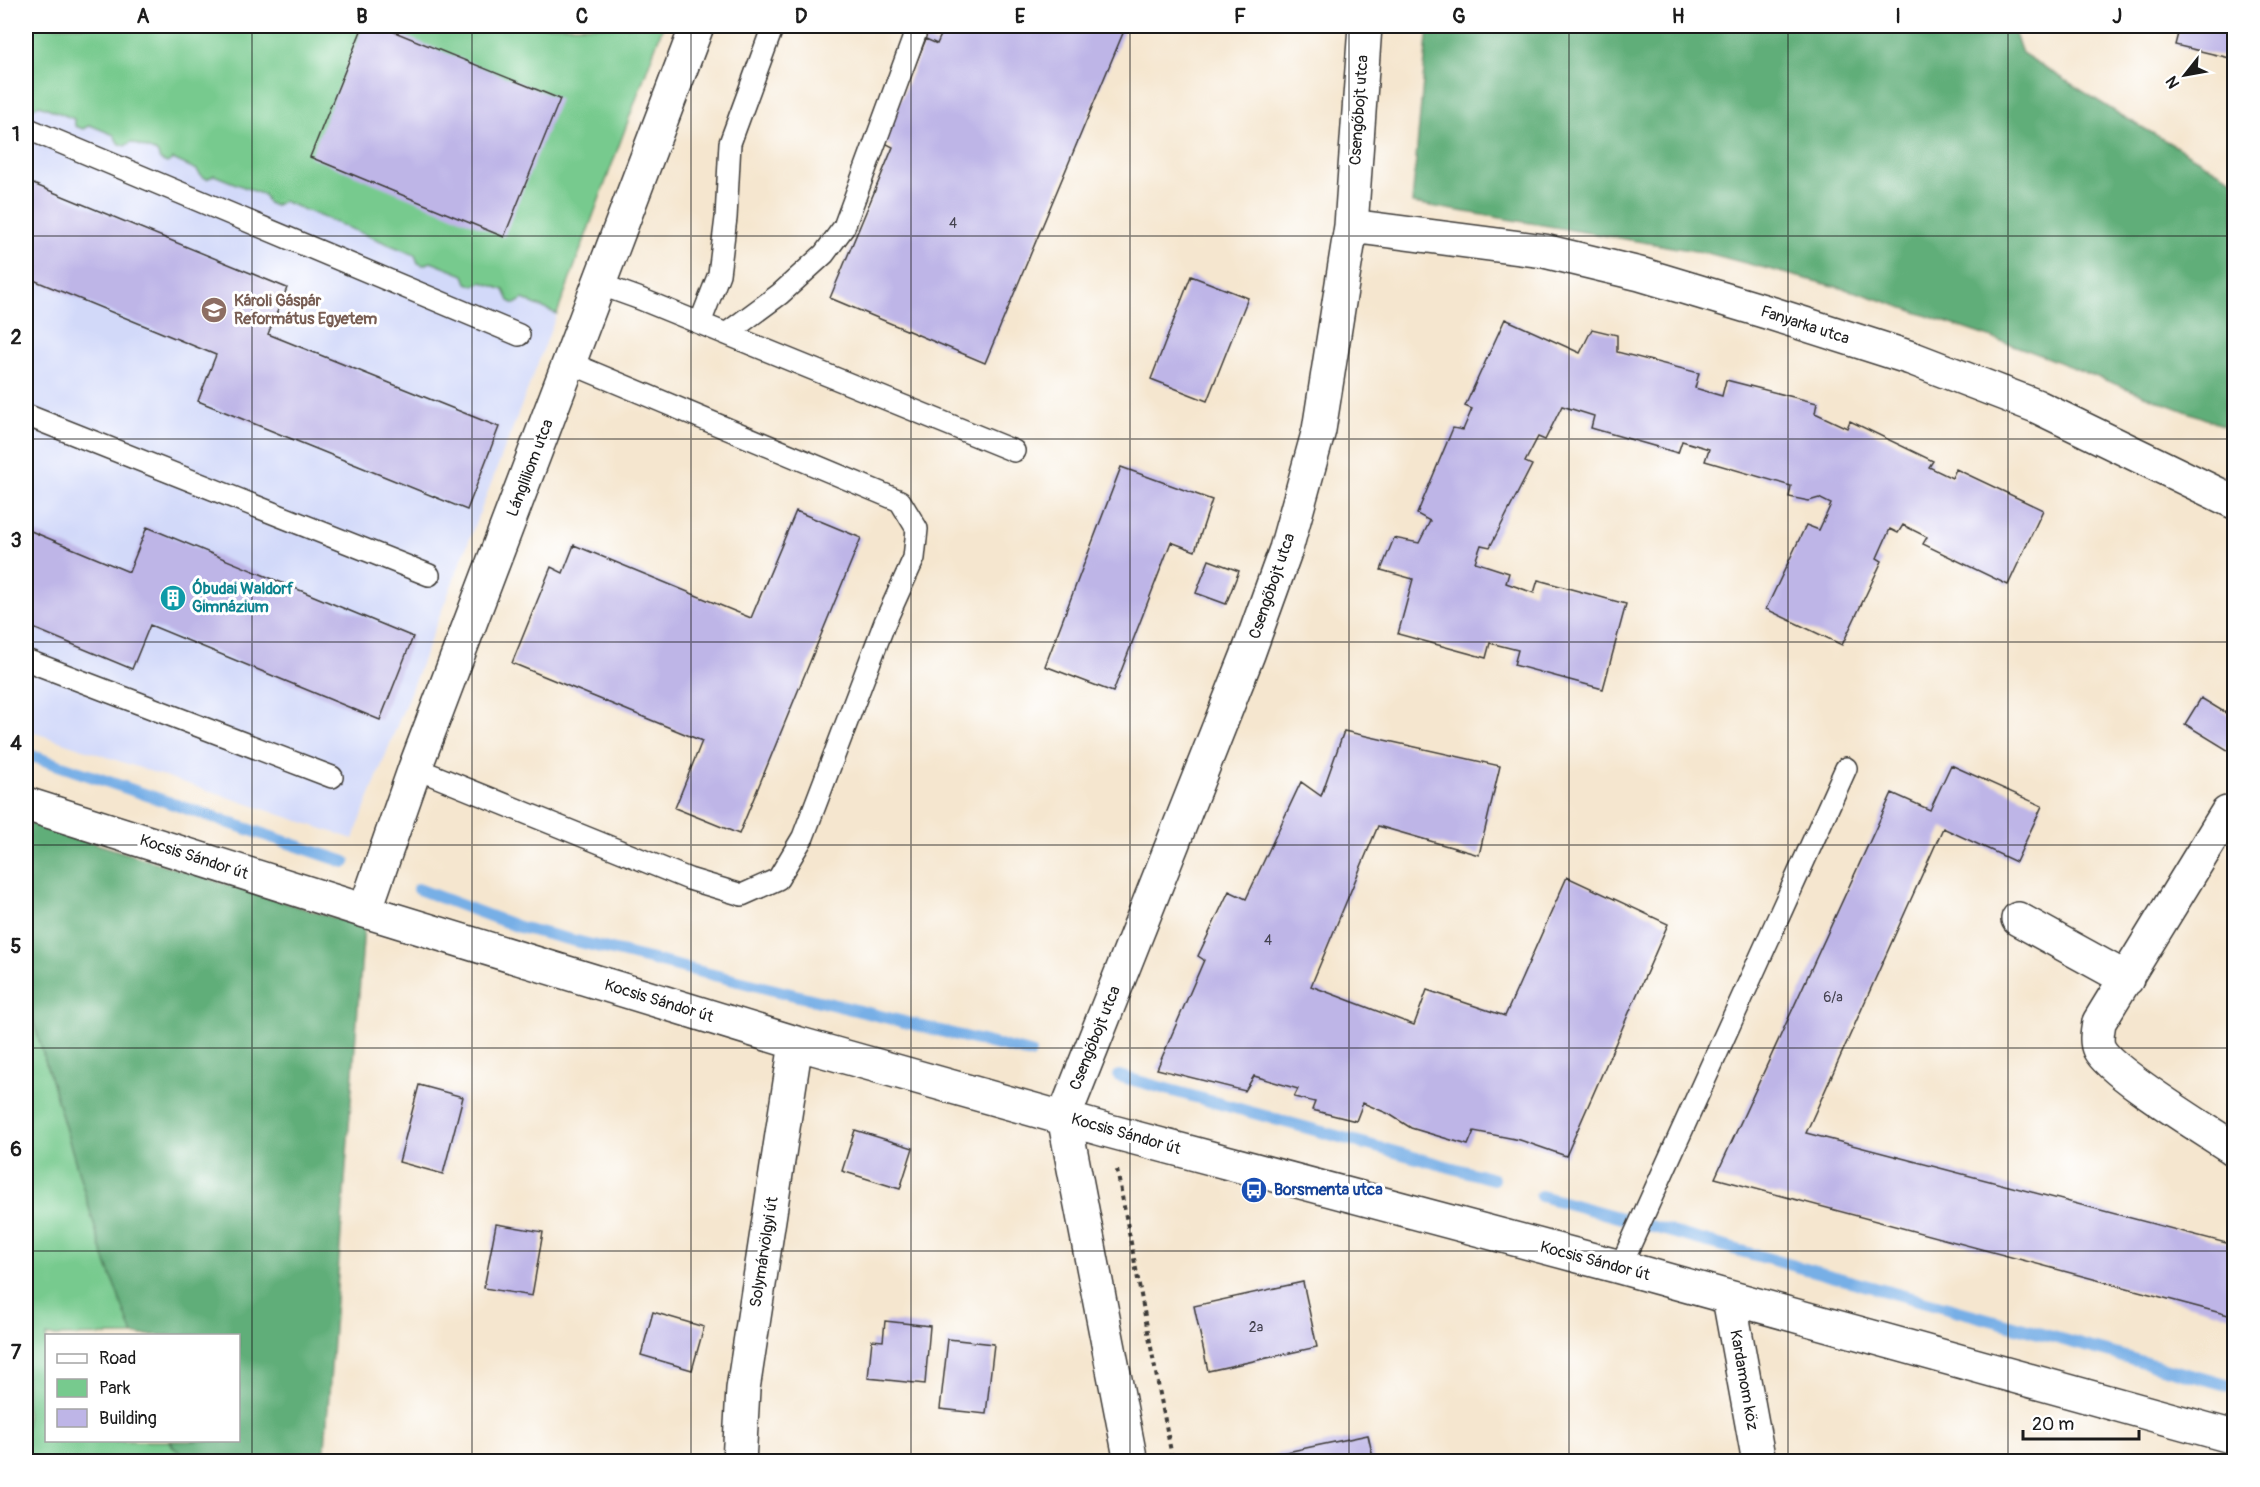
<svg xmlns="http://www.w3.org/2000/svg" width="2260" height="1487" viewBox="0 0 2260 1487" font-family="Pangolin,sans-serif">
<rect width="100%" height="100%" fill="#fff"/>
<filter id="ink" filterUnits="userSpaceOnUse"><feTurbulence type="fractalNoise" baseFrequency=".0167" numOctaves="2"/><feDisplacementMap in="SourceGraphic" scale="12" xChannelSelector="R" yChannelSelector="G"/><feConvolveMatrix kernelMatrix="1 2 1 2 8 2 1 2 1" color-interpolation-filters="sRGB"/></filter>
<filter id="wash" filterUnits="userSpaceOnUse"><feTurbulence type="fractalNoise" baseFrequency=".008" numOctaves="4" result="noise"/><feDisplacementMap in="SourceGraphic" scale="24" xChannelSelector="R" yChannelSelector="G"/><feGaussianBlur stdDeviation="1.35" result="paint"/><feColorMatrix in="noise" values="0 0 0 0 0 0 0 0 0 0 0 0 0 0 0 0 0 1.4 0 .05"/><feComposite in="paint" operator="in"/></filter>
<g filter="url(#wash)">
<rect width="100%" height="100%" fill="#f5e6cf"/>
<path fill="#d2d9f9" d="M 26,103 L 26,105 L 40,105 L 74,119 L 75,126 L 90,125 L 114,135 L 118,143 L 124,146 L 131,142 L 157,152 L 160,160 L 167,163 L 172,159 L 198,170 L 201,176 L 214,175 L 264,195 L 268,203 L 274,206 L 282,201 L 415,255 L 418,263 L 423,265 L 431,262 L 464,275 L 467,283 L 482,282 L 504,291 L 509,301 L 523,299 L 557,314 L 353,839 L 26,730 Z"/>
<path fill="#77ca8e" stroke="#4a7355" stroke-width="1.5" d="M 26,26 L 663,26 L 557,314 L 523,299 L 515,304 L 509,301 L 504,290 L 482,282 L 474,286 L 467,283 L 464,275 L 431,262 L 423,265 L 418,263 L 415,255 L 283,201 L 274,206 L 268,203 L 264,195 L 214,175 L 207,179 L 201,176 L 197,170 L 173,159 L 167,163 L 160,160 L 157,152 L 131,142 L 125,146 L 118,143 L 114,135 L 90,125 L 83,129 L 75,126 L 74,119 L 40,105 L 33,108 L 26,105 Z
M 26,996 L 102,1251 L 133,1335 L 46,1336 L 46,1440 L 170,1441 L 173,1447 L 191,1461 L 26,1461 Z"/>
<path fill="#61ae79" stroke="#3e654a" stroke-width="1.5" d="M 1428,26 L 2012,26 L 2022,53 L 2119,114 L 2234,180 L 2234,430 L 2030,351 L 1860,293 L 1707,253 L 1412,203 Z
M 26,822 L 364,927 L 324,1461 L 191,1461 L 173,1447 L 171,1441 L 238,1440 L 238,1336 L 133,1335 L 102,1251 L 26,996 Z"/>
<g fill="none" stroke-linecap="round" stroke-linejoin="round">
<path stroke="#77afe6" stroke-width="12" d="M 26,754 L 345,862
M 418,889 L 519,927 L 1030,1053
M 1119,1076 L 1493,1179
M 1541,1196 L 2234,1387"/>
</g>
<g id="blocks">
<path fill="#beb5e7" d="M 363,26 L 380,26 L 560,99 L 504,237 L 310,157 Z
M 945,26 L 1126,26 L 985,363 L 830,298 L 893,147 L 883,142 L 926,39 L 937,44 Z
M 2180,26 L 2234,26 L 2234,59 L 2175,45 Z
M 26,181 L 287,288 L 268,334 L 499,427 L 467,510 L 198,401 L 216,355 L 26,277 Z
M 1191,276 L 1248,298 L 1207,401 L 1151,379 Z
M 1505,319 L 1580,353 L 1592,329 L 1617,335 L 1617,352 L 1699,373 L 1695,388 L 1722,396 L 1726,380 L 1817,403 L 1815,413 L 1847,428 L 1850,421 L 1933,461 L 1929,467 L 1952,478 L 1956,469 L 2043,510 L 2008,585 L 1923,544 L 1927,537 L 1903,525 L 1898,533 L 1890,529 L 1877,558 L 1882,561 L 1842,645 L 1766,609 L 1806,525 L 1819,530 L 1831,504 L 1819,498 L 1809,501 L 1789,497 L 1791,486 L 1705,461 L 1709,449 L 1682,441 L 1678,453 L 1591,428 L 1594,416 L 1562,406 L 1545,440 L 1538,437 L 1525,462 L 1532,465 L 1490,547 L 1481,545 L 1475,562 L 1509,573 L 1506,583 L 1534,593 L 1538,580 L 1626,604 L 1603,689 L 1514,665 L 1518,650 L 1490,643 L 1486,658 L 1398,634 L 1413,579 L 1381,570 L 1394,538 L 1419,543 L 1430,521 L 1417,514 L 1453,428 L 1463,430 L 1472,409 L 1465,406 Z
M 1121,467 L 1212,500 L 1195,551 L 1171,542 L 1113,692 L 1045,666 Z
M 796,511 L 861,538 L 739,834 L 675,808 L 702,741 L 512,663 L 551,567 L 563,573 L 574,545 L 751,618 Z
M 147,527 L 413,637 L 380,720 L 150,625 L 132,669 L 26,625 L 26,529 L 129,572 Z
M 1209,560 L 1239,571 L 1226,604 L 1196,593 Z
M 2201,698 L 2234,718 L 2234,754 L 2185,724 Z
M 1344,731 L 1500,766 L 1479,855 L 1378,826 L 1311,986 L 1414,1025 L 1427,990 L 1505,1016 L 1567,877 L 1668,924 L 1566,1156 L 1520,1140 L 1474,1131 L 1468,1145 L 1411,1128 L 1389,1114 L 1363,1103 L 1356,1121 L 1312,1110 L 1315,1102 L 1294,1097 L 1298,1089 L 1254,1076 L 1245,1091 L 1157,1069 L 1204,960 L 1198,956 L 1229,891 L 1246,899 L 1301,782 L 1321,796 Z
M 1951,765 L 2042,806 L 2016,862 L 1943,828 L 1806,1133 L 2234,1245 L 2232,1316 L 1715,1178 L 1892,793 L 1930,810 Z
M 419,1085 L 463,1097 L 443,1174 L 399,1162 Z
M 855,1130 L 913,1148 L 900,1189 L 842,1171 Z
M 496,1224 L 543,1232 L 532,1296 L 484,1288 Z
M 1303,1282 L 1317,1347 L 1208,1371 L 1194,1306 Z
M 653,1312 L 704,1327 L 692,1370 L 641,1355 Z
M 885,1321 L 930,1326 L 925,1384 L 868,1378 L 872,1340 L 883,1341 Z
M 948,1339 L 994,1344 L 986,1414 L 940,1409 Z
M 1368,1435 L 1374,1462 L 1258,1462 L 1258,1458 Z"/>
</g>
</g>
<g filter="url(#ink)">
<use href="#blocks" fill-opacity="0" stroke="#3d3a37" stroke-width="1.5"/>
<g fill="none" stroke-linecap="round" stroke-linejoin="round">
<defs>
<path id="lane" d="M 26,128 L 519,335
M 599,284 L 638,298 L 1014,451
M 700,323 L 719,274 L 726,218 L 730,143 L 773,26
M 726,334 L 780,294 L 824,254 L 844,227 L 918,26
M 26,415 L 429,575
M 26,660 L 332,777
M 415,768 L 689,879 L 742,895 L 778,879 L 803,837 L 885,622 L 914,558 L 917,529 L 900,501 L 570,363
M 1620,1267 L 1846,768"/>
<path id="street" d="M 1351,226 L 1544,251 L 1640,274 L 1770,313 L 1911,358 L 2036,406 L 2234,502
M 26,804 L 365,911 L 796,1043 L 1109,1131 L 1620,1267 L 2234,1437
M 2227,813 L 2099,1022 C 2098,1031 2095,1040 2099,1049 C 2111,1073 2208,1131 2234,1149
M 365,911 L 415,768 L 697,26
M 2018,919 L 2127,979
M 1729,1298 L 1759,1462
M 739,1462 L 743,1389 L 796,1043
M 1131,1462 L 1064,1117 L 1248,654 L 1286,549 L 1319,430 L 1351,226 L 1365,26"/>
</defs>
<use href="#lane" stroke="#3d3a37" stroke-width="24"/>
<use href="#street" stroke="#3d3a37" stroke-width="36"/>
<path stroke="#3d3a37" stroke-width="4" stroke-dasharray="4.5 4.5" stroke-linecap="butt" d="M 1117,1170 L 1173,1462"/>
<use href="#lane" stroke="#fff" stroke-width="21"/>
<use href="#street" stroke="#fff" stroke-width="33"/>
</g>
</g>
<path fill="none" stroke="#1c1c1c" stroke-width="1.5" stroke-opacity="0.55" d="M 252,26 L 252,1462M 472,26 L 472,1462M 691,26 L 691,1462M 911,26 L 911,1462M 1130,26 L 1130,1462M 1349,26 L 1349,1462M 1569,26 L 1569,1462M 1788,26 L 1788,1462M 2008,26 L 2008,1462M 26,236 L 2234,236M 26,439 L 2234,439M 26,642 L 2234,642M 26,845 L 2234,845M 26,1048 L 2234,1048M 26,1251 L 2234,1251"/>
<defs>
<symbol id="university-disc" viewBox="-11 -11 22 22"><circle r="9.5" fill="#8d6e63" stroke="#fff"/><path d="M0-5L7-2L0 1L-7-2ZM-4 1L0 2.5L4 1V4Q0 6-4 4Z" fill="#fff"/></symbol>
<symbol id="building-disc" viewBox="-11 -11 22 22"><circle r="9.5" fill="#0f9aa8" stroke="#fff"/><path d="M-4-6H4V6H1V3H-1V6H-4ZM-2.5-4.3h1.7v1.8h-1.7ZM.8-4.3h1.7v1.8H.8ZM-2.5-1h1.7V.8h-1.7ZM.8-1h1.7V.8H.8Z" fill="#fff"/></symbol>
<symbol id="bus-disc" viewBox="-11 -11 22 22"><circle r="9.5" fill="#1a4fb4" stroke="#fff"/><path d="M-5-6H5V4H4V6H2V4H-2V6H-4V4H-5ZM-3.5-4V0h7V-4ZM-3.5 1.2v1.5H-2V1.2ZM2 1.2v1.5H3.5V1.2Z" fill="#fff"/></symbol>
</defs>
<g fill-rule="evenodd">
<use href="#university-disc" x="199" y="295" width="30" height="30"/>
<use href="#building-disc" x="158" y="583" width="30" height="30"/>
<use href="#bus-disc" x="1239" y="1175" width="30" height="30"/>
</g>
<g text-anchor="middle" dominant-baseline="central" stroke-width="6" stroke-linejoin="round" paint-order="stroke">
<g font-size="14" fill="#44424f">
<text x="953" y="223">4</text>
<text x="1268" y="940">4</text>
<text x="1833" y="997">6/a</text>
<text x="1256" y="1327">2a</text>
</g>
<g font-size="16" fill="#1c1c1c" stroke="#fff">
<text transform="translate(1359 110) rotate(-86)">Csengőbojt utca</text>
<text transform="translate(1805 325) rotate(18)">Fanyarka utca</text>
<text transform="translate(530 468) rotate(-69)">Lángliliom utca</text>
<text transform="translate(1272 586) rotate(-71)">Csengőbojt utca</text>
<text transform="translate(194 857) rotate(18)">Kocsis Sándor út</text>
<text transform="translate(659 1001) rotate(17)">Kocsis Sándor út</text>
<text transform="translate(1095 1038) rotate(-68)">Csengőbojt utca</text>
<text transform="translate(1126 1134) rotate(16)">Kocsis Sándor út</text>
<text transform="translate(764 1252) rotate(-81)">Solymárvölgyi út</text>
<text transform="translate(1595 1261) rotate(15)">Kocsis Sándor út</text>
<text transform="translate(1744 1380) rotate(80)">Kardamom köz</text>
</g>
<g font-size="16" font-weight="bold" fill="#785e54" stroke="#fff" text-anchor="start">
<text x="234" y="301">Károli Gáspár<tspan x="234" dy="18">Református Egyetem</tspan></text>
</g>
<g font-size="16" font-weight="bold" fill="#0d838f" stroke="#fff" text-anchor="start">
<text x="192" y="589">Óbudai Waldorf<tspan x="192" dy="18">Gimnázium</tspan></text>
</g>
<g font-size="16" font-weight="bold" fill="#164399" stroke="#fff" text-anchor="start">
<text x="1274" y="1190">Borsmenta utca</text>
</g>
</g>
<rect width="2260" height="1487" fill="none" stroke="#fff" stroke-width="66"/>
<rect x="45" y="1334" width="195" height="108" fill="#ffffff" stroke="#a4a4a4" stroke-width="1.5"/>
<rect x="57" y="1354" width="30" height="9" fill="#ffffff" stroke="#a4a4a4" stroke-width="1.5"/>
<text x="99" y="1364" font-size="18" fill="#1c1c1c">Road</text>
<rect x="57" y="1379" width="30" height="18" fill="#77ca8e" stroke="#a4a4a4" stroke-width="1.5"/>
<text x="99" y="1394" font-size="18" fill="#1c1c1c">Park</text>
<rect x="57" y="1409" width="30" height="18" fill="#beb5e7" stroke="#a4a4a4" stroke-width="1.5"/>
<text x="99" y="1424" font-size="18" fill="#1c1c1c">Building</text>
<g transform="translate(2185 75) rotate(239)" stroke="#ffffff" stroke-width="4.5" paint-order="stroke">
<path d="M0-4.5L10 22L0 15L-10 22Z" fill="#1c1c1c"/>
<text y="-9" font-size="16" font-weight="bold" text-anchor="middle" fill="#1c1c1c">N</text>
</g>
<path d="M2023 1430v9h116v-9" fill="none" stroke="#1c1c1c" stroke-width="3"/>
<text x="2032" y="1430" font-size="18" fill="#1c1c1c" stroke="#ffffff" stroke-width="4.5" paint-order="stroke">20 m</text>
<rect x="33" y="33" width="2194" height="1421" fill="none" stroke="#1c1c1c" stroke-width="2"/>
<g font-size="20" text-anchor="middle" font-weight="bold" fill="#1c1c1c">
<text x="143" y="23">A</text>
<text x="362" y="23">B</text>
<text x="582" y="23">C</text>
<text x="801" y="23">D</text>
<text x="1020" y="23">E</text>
<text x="1240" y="23">F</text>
<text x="1459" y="23">G</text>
<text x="1678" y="23">H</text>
<text x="1898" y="23">I</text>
<text x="2117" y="23">J</text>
<text x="16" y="141">1</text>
<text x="16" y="344">2</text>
<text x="16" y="547">3</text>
<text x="16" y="750">4</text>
<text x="16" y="953">5</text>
<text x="16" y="1156">6</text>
<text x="16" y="1359">7</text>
</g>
</svg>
